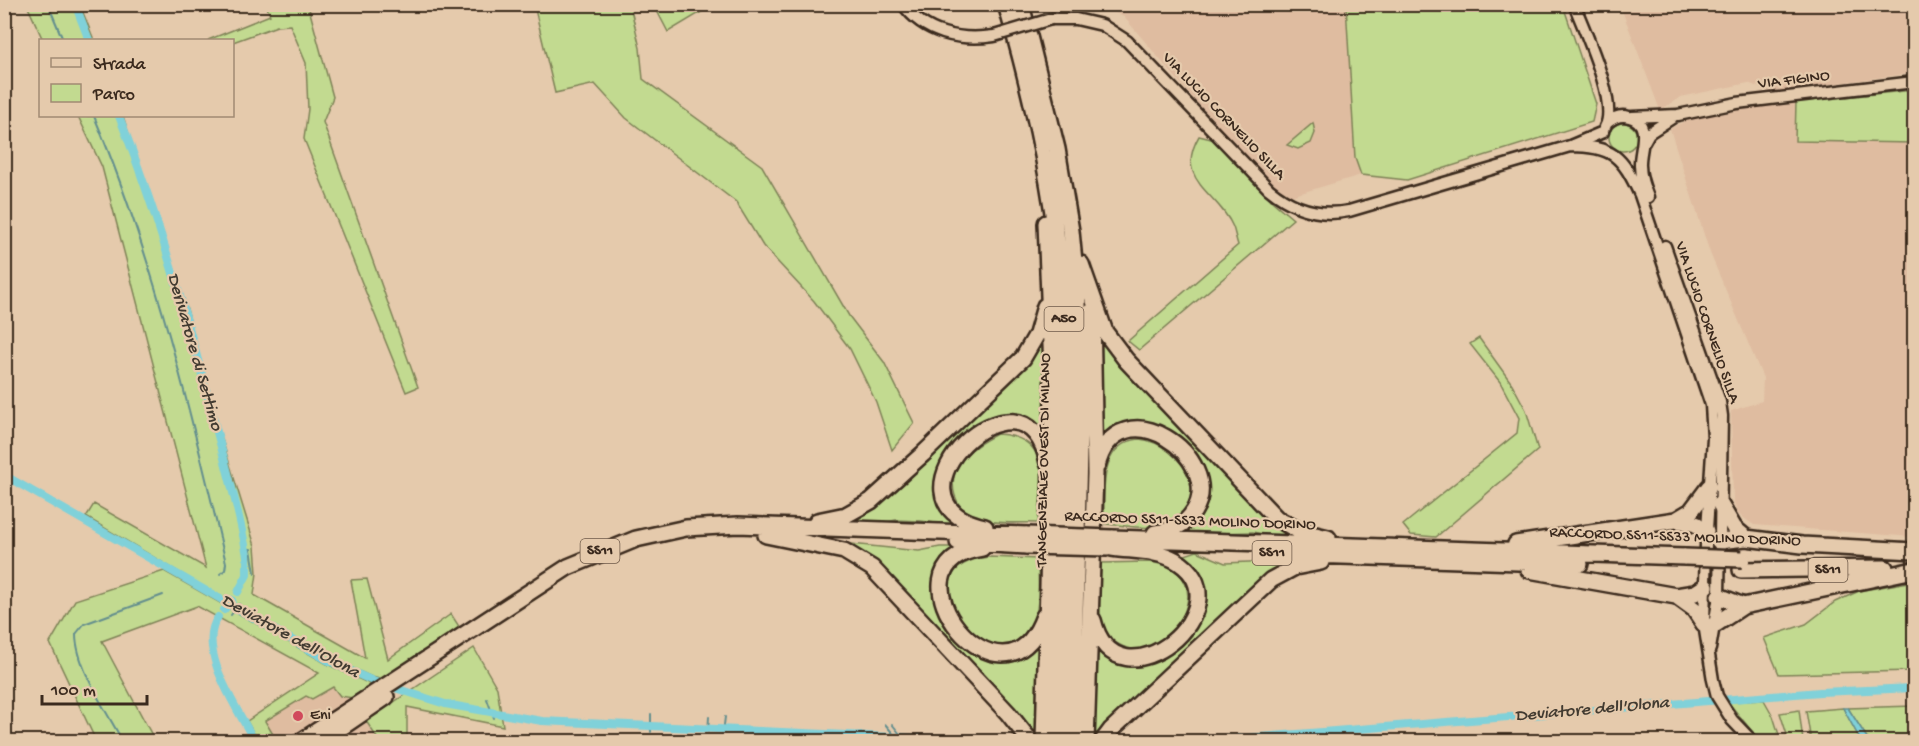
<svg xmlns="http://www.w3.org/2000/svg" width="1919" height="746" viewBox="0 0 1919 746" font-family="'Gochi Hand',sans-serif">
<rect width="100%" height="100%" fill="#e5caac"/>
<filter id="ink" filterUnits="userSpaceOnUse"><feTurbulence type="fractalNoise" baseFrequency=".0167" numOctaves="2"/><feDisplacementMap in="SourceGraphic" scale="12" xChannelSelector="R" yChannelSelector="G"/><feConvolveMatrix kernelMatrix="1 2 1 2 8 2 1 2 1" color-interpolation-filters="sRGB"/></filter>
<g filter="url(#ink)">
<path fill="#dfbca0" d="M 1100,5 L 1346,5 L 1355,158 L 1361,175 L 1291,196 L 1283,192 L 1272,185 L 1204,111 L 1124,17 Z
M 1620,5 L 1914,5 L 1914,73 L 1771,92 L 1748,83 L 1681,97 L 1660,110 Z
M 1796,102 L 1796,141 L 1914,143 L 1914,537 L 1754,525 L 1738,514 L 1733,500 L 1731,411 L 1762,401 L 1763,378 L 1710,253 L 1670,129 L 1696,115 Z
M 333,687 L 347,698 L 349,705 L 291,741 L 277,741 L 265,721 L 306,696 L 312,699 Z
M 359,720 L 366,721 L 379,741 L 326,742 Z"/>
<path fill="#c2da90" stroke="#7e8257" stroke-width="1.5" d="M 27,5 L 80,5 L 94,40 L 43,40 Z
M 266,5 L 308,5 L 333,97 L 323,122 L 418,387 L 406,392 L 304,139 L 308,109 L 306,63 L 290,25 L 277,26 L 233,42 L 208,40 L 270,15 Z
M 534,5 L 630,5 L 640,48 L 643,79 L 762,166 L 849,316 L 884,362 L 914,423 L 892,450 L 876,402 L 850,349 L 814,301 L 763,246 L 736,202 L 626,118 L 595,84 L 555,93 Z
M 654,5 L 713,5 L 668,32 Z
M 1346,5 L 1563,5 L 1596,104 L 1592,122 L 1407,180 L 1361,175 L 1355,158 Z
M 1914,90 L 1914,143 L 1795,141 L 1796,102 Z
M 78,116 L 123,116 L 187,309 L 213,410 L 255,546 L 257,573 L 254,595 L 365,658 L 351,580 L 367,579 L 388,659 L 451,614 L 460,628 L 386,676 L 380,679 L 372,677 L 328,657 L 226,600 L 86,517 L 94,504 L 206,568 L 102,167 Z
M 1313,123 L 1315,133 L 1311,143 L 1298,149 L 1287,145 Z
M1609 137a14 14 0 1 1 28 0a14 14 0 1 1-28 0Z
M 1199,136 L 1215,140 L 1273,202 L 1293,219 L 1139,350 L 1128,341 L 1238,245 C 1236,239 1235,233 1233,227 C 1218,192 1173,181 1199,136 Z
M 1100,331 L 1299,537 L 1270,536 L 1253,532 L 1182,534 C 1235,495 1199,462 1165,430 L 1103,439 Z
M 1047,333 L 1046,443 L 1000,418 L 940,475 L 964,527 L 921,521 L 896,520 L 876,524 L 837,523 Z
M 1479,338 L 1512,384 L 1526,410 L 1538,450 L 1436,537 L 1411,535 L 1403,525 L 1517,433 L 1519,418 L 1500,382 L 1470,344 Z
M 997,434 C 1054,437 1041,482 1038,523 C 1020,522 996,525 978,519 C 953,510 947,483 960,462 C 969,449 984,441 997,434 Z
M 1139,439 C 1183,443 1218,508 1169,525 C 1150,531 1123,525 1104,524 C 1105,493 1097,444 1139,439 Z
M 841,543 L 919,551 L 940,547 L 963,547 L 937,586 L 979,651 L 1034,645 L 1040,637 L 1039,741 Z
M 1197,551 L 1225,563 L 1297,560 L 1094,742 L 1095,639 C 1104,646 1115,658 1125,662 C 1165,677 1226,609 1199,572 C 1195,566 1187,561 1182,556 Z
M 989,557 L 1038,559 C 1038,577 1040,597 1036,615 C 1034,620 1030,626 1027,631 C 991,686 896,566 989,557 Z
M 1147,562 C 1230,568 1168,674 1118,644 C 1111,640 1105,634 1103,627 C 1096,608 1101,582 1101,563 Z
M 164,571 L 327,664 L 372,685 L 353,698 L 340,696 L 333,687 L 312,699 L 306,696 L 265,721 L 277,741 L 258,741 L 247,721 L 319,673 L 197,606 L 102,641 L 155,741 L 96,741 L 50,643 L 75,600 Z
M 1914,581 L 1914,671 L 1779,674 L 1764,638 L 1806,624 L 1835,602 L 1859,591 Z
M 474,648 L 497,688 L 503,726 L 407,707 L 407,741 L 379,741 L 366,721 Z
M 1764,700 L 1773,716 L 1781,741 L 1760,741 L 1728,702 Z
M 1914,706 L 1914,741 L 1869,741 L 1848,708 Z
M 1843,708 L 1861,741 L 1811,741 L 1806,711 Z
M 1799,710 L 1803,741 L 1789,741 L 1780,713 Z"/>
<path fill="#80d1d9" stroke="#648e8e" stroke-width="1.5" d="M 1843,708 L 1848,708 L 1869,741 L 1861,741 Z"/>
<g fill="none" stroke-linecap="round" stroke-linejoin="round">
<path stroke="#648e8e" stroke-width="2" d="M 48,4 L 63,40
M 94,116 C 154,258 191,413 226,563 L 225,570 L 220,574
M 246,549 L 251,549 L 255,573
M 231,615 L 239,604
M 487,699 L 494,718
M 885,724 L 900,742
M 892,724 L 904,739
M 651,732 L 651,714
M 708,732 L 709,717
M 723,733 L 725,717
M 123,742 C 107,712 76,667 76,634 L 84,624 L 163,595"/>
<path stroke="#80d1d9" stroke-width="8" d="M 75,4 L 89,40
M 119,116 C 157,212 186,312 212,413 C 224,460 239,508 247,556 L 247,575 L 238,592
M 4,475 L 327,660 L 373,681 L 445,704 L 542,721 L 998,742
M 224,610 L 232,600
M 218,617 C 195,649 239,711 255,742
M 1198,742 L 1820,692 L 1914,688"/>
<defs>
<path id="minor" d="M 903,4 C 924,34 960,41 994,36
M 1574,4 C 1584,30 1619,104 1605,127
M 1051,19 L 1076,19 L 1102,25 L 1127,41 L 1269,189 C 1292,208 1319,217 1349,211 L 1570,146 L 1603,132
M 1632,117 L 1678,115 L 1737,103 L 1914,82
M 1607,123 C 1613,118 1620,114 1629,117 C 1653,123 1639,149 1640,165 C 1640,177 1644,187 1648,197
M 1644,142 L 1649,133 L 1672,118
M 1570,146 C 1613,146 1622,156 1640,195 L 1711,405 L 1713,438 L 1706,544 L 1704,624 L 1713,680 L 1717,696 L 1732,720 L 1753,742
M 1665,246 L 1720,402 L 1722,416 L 1719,596 L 1710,649"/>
<path id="highway" d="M 1006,4 C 1034,101 1056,201 1063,302 C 1067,368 1065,435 1063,501 C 1061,581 1059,661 1057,742
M 1021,4 L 1057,149 L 1071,231 L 1078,302 L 1080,408 L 1072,742
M 1081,264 L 1105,332 L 1126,360 L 1276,518 L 1299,531 L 1328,538
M 1097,466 C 1118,383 1227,458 1194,511 C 1185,526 1171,531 1155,533
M 1720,504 L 1734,528 L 1746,538
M 1676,520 L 1691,511 L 1709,487
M 817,521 L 846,515 L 871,501 L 923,454 L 1023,358 L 1037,334 L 1045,306
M 985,527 C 869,502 1026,350 1048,463
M 766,535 L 844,551 L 872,568 L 1008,713 L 1031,742
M 1112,538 L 1685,557
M 1719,541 L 1746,538 L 1802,545 L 1914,551
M 958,542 L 1027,546
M 1516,544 L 1676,520 L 1696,524 L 1706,531
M 982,548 C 876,564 1004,726 1044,616
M 1283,554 L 1580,564
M 1529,570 L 1676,596 L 1695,593 L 1706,586
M 1741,570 L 1885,568
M 1676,596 L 1694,609 L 1704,624
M 1719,596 L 1743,606
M 1093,620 C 1117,717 1251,603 1175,560 C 1158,550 1132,551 1112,548
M 1716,624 L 1743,606 L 1914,570
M 300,742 L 568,567 L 636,539 L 686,528 L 738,525 L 1027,535
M 320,742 L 386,697
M 1044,742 L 1053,393 L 1046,223
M 1086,742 L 1095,474 L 1092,311
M 1102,742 L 1111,730 L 1271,580 L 1295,567 L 1321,562"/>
</defs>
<use href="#minor" stroke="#3b2a1e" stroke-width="15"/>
<use href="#highway" stroke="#3b2a1e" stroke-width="20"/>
<use href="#minor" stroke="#e5caac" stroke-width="10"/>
<use href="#highway" stroke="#e5caac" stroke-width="15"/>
<defs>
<path id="minor-bridge" d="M 994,36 L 1051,19"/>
<path id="highway-bridge" d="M 1027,535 L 1112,538
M 1027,546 L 1108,548
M 1685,557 L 1742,559"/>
</defs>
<use href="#minor-bridge" stroke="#3b2a1e" stroke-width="15" stroke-linecap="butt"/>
<use href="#highway-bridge" stroke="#3b2a1e" stroke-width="20" stroke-linecap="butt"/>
<use href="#minor-bridge" stroke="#e5caac" stroke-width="10"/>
<use href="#highway-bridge" stroke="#e5caac" stroke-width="15"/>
</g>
</g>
<circle fill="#d1495b" stroke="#e5caac" stroke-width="2" cx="298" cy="716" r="6"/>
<g text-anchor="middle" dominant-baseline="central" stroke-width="4.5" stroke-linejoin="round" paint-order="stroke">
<g fill="#e5caac" stroke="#6e5a49" stroke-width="1.5">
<rect x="1044.5" y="307" width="39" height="24" rx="4.5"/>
<rect x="580.5" y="539" width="39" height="24" rx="4.5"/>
<rect x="1252.5" y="541" width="39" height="24" rx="4.5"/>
<rect x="1808.5" y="558" width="39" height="24" rx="4.5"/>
</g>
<g font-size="15" font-weight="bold" fill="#3b2a1e">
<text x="1064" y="319">A50</text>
<text x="600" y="551">SS11</text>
<text x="1272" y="553">SS11</text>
<text x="1828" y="570">SS11</text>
</g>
<g font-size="16" fill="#3b2a1e" stroke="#e5caac">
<text transform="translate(1794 81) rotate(-7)">VIA FIGINO</text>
<text transform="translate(1223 117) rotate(46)">VIA LUCIO CORNELIO SILLA</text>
<text transform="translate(1706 323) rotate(71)">VIA LUCIO CORNELIO SILLA</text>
<text transform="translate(1045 460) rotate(-89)">TANGENZIALE OVEST DI MILANO</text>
<text transform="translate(1190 522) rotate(2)">RACCORDO SS11-SS33 MOLINO DORINO</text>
<text transform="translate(1675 538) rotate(2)">RACCORDO SS11-SS33 MOLINO DORINO</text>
</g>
<g font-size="16" fill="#3b2a1e" stroke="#e5caac" text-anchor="start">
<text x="310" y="716">Eni</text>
</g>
<g font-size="18" font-style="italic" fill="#423b31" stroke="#e5caac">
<text transform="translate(194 352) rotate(74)">Derivatore di Settimo</text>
<text transform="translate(290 637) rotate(29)">Deviatore dell'Olona</text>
<text transform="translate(1592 710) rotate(-5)">Deviatore dell'Olona</text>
</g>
</g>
<rect width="1919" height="746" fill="none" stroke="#e5caac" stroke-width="24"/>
<rect x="12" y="12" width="1895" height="722" fill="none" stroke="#3b2a1e" stroke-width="2" filter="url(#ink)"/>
<rect x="39" y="39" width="195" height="78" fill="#e5caac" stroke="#a18a73" stroke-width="1.5"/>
<rect x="51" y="58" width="30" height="9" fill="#e5caac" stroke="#a18a73" stroke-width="1.5"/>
<text x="93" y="69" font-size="18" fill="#3b2a1e">Strada</text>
<rect x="51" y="84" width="30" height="18" fill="#c2da90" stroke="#a18a73" stroke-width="1.5"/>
<text x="93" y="99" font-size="18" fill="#3b2a1e">Parco</text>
<path d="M42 695v9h105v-9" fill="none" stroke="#3b2a1e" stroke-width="3"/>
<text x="51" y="695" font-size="18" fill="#3b2a1e" stroke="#e5caac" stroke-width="4.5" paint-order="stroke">100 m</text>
</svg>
